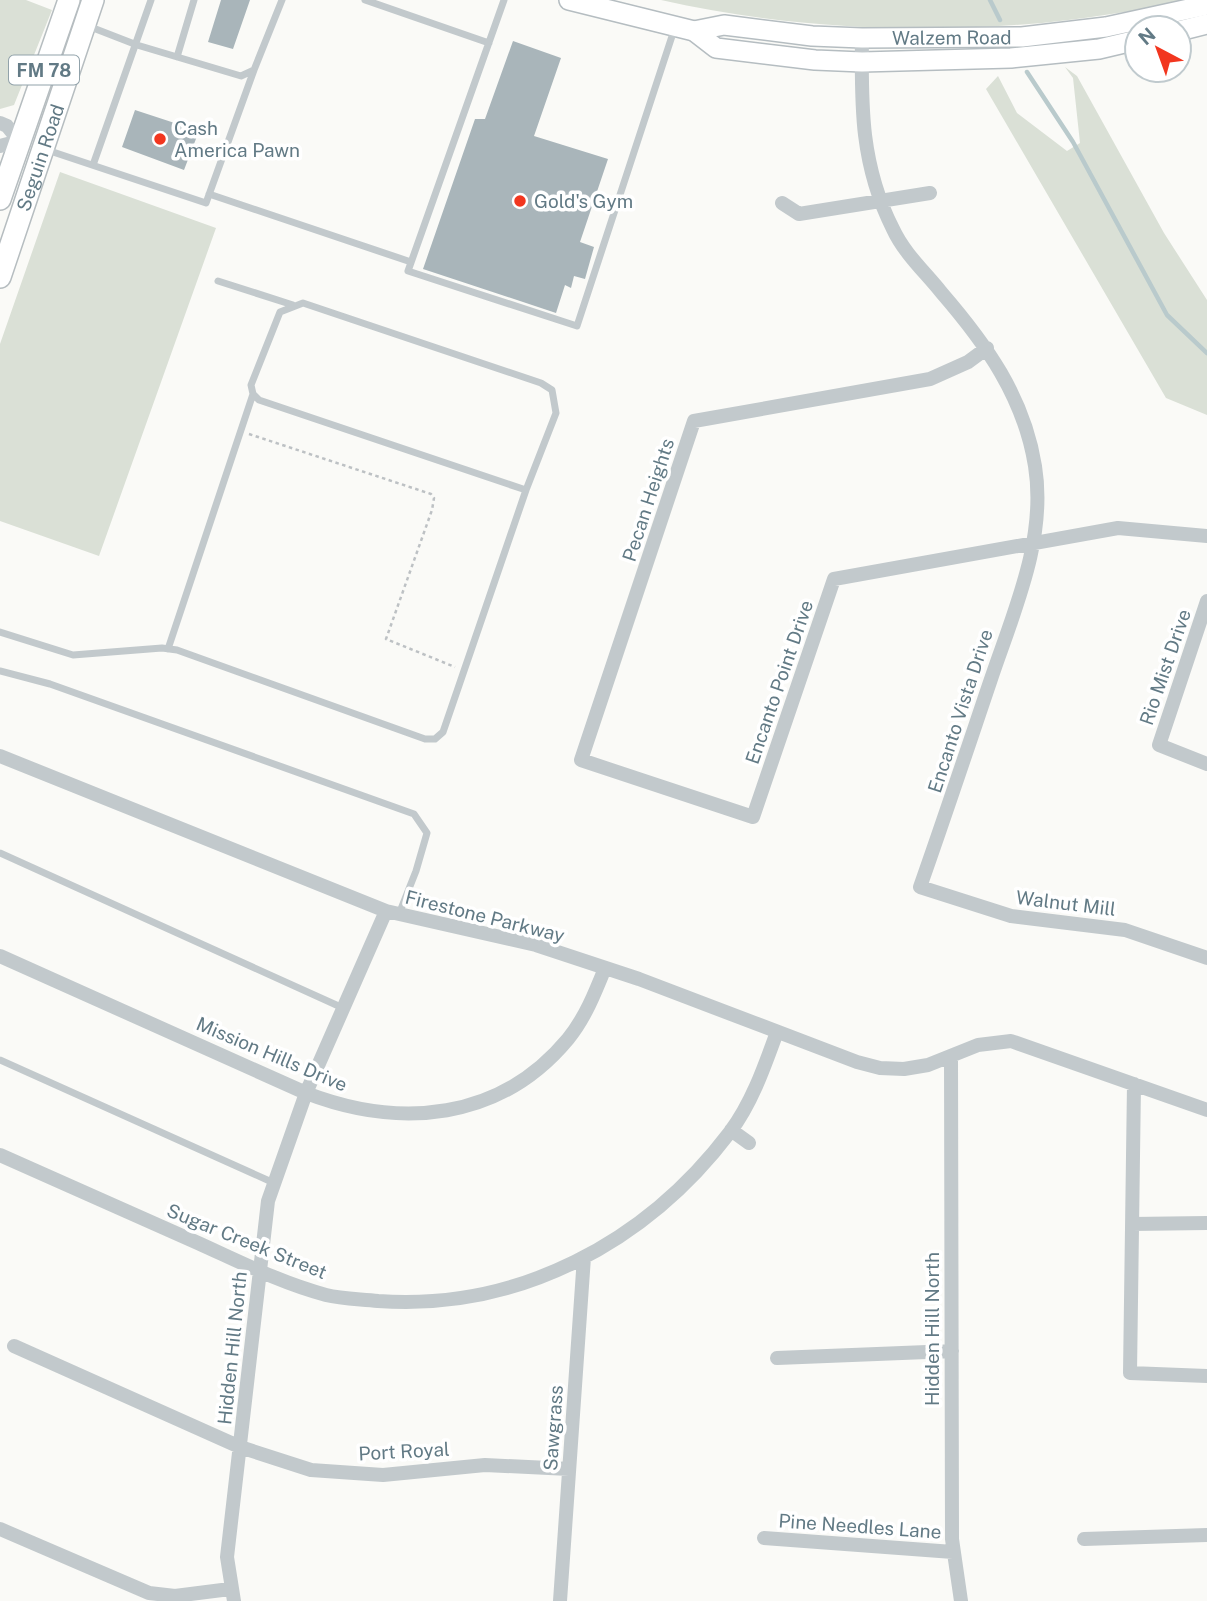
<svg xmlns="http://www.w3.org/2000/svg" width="1207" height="1601" viewBox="0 0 1207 1601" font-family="'Public Sans',sans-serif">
<rect width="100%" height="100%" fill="#fafaf7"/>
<path fill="#dae0d6" d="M 0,0 L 26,0 L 52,10 L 14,105 L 0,109 Z
M 661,0 L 1183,0 L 1163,6 C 1123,12 1083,19 1042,23 C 915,34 785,28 661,0 Z
M 1065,67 L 1077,76 L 1164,233 L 1207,300 L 1207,415 L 1166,398 L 986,89 L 998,76 L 1017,113 L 1067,151 L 1080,143 L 1073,78 Z
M 60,172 L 216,228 L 99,556 L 0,521 L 0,344 Z"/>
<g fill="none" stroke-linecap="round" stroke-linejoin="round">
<path stroke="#b9cacc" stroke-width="4.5" d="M 990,0 L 1000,20
M 1027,72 L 1073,142 L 1167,315 L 1207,353"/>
</g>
<path fill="#a9b5ba" d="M 221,0 L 250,0 L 233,49 L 208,42 Z
M 513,41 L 561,58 L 534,136 L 608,159 L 580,242 L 594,247 L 585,279 L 574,276 L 571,288 L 565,285 L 556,313 L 423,269 L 475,119 L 485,119 Z
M 135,110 L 199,131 L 184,170 L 122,147 Z"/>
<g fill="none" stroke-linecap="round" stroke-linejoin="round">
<defs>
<g id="secondary">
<path d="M 569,0 L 694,31 L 716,48 L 815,60 L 862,62 L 1011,58 L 1099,49 L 1137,40"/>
<path id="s1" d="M 694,31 L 724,25 L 812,36 L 862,38 L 1022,37 L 1106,27 L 1207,5"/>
<path d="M 1179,31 L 1207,24"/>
</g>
<g id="primary">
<path d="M 0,199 L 69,0"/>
<path id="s2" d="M 0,277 L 93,0"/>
</g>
</defs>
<use href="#secondary" stroke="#b5bdc1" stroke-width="22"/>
<use href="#primary" stroke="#b6bdc0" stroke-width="24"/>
<path stroke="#bdc1c4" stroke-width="2.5" stroke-dasharray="3.5 3.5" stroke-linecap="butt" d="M 249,434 L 431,494 L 434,498 L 432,510 L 386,639 L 455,667"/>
<path stroke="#c2c9cc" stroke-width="7" d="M 365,0 L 489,43
M 504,0 L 408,271 L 577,326 L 675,27
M 88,26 L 137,45 L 241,76 L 254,70 L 282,0
M 177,57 L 194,0
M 44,149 L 206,203 L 254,70
M 93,165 L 151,0
M 209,194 L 411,262
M 218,281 L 293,305
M 0,632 L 73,655 L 162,648 L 177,650 L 425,739 L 435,739 L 443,732 L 526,490 L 556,413 L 552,390 L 541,383 L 303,303 L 280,312 L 251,385 L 253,394 L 259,400 L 526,490
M 168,649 L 253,394
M 0,671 L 50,684 L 414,814 L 427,833 L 416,871 L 399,914
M 0,853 L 343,1008
M 0,1060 L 274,1183"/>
<path stroke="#c2c9cc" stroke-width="14" d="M 862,38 C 861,107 861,166 893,229 C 904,253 925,272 941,292 C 986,344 1024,397 1035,466 C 1047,540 1013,613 990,682 C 967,750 944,819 920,887 L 1011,916 L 1125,930 L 1207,958
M 0,123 L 7,126 L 19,141 L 0,146
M 782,203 L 799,214 L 930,193
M 987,348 L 968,362 L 930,379 L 694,421 L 581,760 L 753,817 L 834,579 L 1118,528 L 1207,536
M 1207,601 L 1159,745 L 1207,764
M 0,756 L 386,911 L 536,945 L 639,979 L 857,1062 L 880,1068 L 904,1069 L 928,1065 L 978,1045 L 1011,1041 L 1207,1110
M 0,956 L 306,1093 C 400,1129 500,1121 568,1039 C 585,1018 595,993 605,968
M 951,1056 L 952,1539 L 961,1601
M 1134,1084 L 1130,1373 L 1207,1376
M 731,1130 L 749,1143
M 0,1155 C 66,1184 132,1214 198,1243 C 240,1262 281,1283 326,1295 C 342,1299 361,1299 378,1301 C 518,1311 646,1243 730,1132 C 752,1103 765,1065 777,1032
M 1132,1224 L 1207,1223
M 14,1346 L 240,1447 L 311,1470 L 383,1475 L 485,1465 L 569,1469
M 777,1358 L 952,1351
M 0,1529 L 149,1593 L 175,1596 L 230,1589
M 764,1538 L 953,1552
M 1084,1539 L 1207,1535
M 234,1601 L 227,1557 L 268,1201 L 306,1093 L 386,911
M 560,1601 L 584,1257"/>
<use href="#secondary" stroke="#fff" stroke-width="19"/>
<use href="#primary" stroke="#fff" stroke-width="21"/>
</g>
<g fill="#f2361f" stroke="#fff" stroke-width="2.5">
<circle cx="160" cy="139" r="7"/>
<circle cx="520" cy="201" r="7"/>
</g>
<g text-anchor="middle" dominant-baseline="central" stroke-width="7" stroke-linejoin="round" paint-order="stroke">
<rect fill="#fff" stroke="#91a2aa" stroke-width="2" x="9" y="55.5" width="70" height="29" rx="5"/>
<g font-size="18" font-weight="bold" fill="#627a85">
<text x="44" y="70">FM 78</text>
</g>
<g font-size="19" fill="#627a85" stroke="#fff">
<text stroke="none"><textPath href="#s1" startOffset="259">Walzem Road</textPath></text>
<text stroke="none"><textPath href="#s2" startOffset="126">Seguin Road</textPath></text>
<text transform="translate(648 500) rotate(-72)">Pecan Heights</text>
<text transform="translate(1165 667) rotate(-71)">Rio Mist Drive</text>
<text transform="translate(779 682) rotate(-71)">Encanto Point Drive</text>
<text transform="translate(960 711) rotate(-72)">Encanto Vista Drive</text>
<text transform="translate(1066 903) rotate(7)">Walnut Mill</text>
<text transform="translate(485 916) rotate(14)">Firestone Parkway</text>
<text transform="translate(272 1054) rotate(23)">Mission Hills Drive</text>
<text transform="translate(247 1241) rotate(22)">Sugar Creek Street</text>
<text transform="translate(932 1329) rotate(-90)">Hidden Hill North</text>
<text transform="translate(232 1348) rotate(-84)">Hidden Hill North</text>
<text transform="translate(553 1428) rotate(-86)">Sawgrass</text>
<text transform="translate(404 1451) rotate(-3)">Port Royal</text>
<text transform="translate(860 1526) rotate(4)">Pine Needles Lane</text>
</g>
<g font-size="19" fill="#627a85" stroke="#fff" text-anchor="start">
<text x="174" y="128">Cash<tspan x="174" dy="22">America Pawn</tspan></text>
<text x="534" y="201">Gold's Gym</text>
</g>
</g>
<g transform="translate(1158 49) rotate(319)"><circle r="33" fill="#ffffff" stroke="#c0cace" stroke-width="2"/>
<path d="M0-5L12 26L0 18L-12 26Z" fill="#f2361f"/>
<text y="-10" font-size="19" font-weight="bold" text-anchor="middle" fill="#627a85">N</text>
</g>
</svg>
